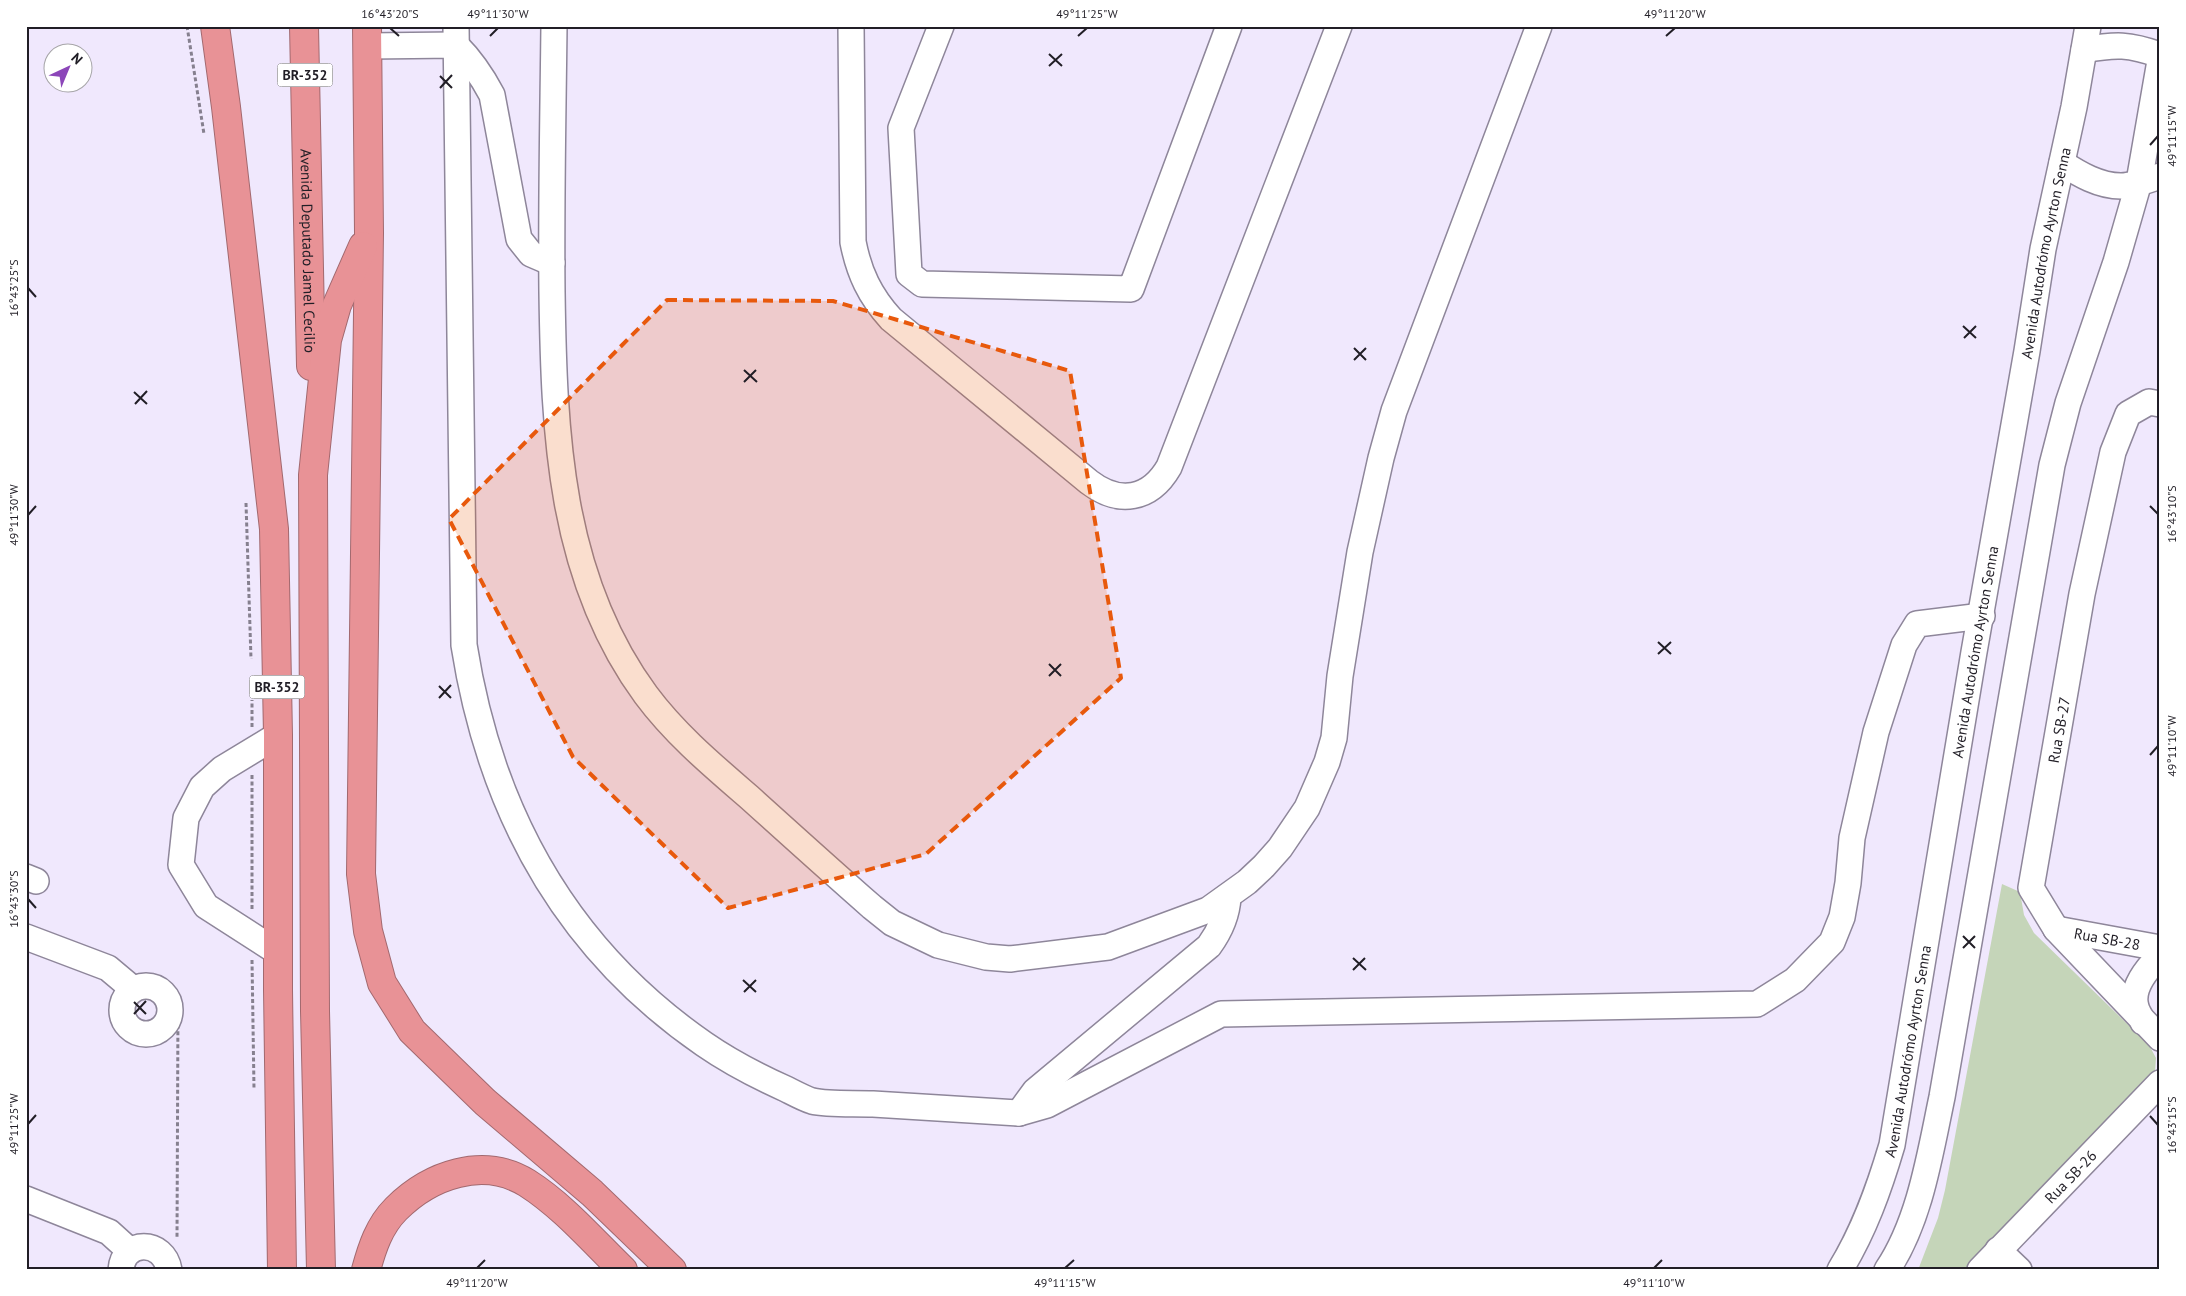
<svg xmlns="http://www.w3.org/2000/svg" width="2186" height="1296" viewBox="0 0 2186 1296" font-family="'PT Sans',sans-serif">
<rect width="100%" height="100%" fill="#f0e8fd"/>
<path fill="#c5d5b9" d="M 2002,884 L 2020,892 L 2024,915 L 2034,933 L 2149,1045 L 2156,1058 L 2155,1072 L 1970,1270 L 1918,1270 L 1938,1218 L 1945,1190 Z"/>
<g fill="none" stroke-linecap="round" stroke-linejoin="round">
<defs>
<g id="minor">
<path d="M 456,26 L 464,645 C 490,810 565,948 704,1044 C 730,1062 757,1076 786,1089 C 794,1093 803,1098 812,1101 C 829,1105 855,1103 873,1104 C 922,1107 970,1110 1019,1113 L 1047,1105 L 1221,1014 L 1757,1004 L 1795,980 L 1832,942 L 1842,917 L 1848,883 L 1852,838 L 1876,732 L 1904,645 L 1917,624 L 1982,616"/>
<path d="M 554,26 C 553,115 551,203 552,292 C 554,432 559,577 646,695 C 675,734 712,765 749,797 C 790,834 831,871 872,907 L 892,923 L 938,945 L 986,957 L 1010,959 L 1108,947 L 1208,910 L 1247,882 L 1264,866 L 1280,848 L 1307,808 L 1327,762 L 1334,738 L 1340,676 L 1360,552 L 1381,458 L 1394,411 L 1539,26"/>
<path d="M 851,26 L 853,242 C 859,273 870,296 891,319 L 1089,482 C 1119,505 1150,500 1169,467 L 1339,26"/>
<path d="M 941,26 L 901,128 L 909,274 L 922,284 L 1131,289 L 1229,26"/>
<path d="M 368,46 L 456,45 C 471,60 482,76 492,95 L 519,239 L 531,254 L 552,263"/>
<path d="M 2084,50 C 2116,44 2129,44 2160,55"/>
<path d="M 2062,163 C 2079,174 2099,186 2121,186 C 2133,186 2148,180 2160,176"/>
<path d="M 2160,404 L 2149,402 L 2128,414 L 2113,452 L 2082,594 L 2031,888 L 2056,929 L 2160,1038"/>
<path d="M 278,735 L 222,769 L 202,787 L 186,818 L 181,865 L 206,906 L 279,953"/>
<path d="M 26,877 L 36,881"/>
<path id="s1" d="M 2056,929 L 2160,948"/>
<path d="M 26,937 L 108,968 L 133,989"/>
<circle cx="146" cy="1010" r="24"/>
<path d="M 2143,1022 C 2141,1017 2137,1012 2136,1007 C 2130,988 2148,968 2160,955"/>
<path d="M 1019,1113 L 1035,1091 L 1209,946 C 1220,931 1227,916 1228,897"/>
<path d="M 26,1199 L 109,1232 L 130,1251"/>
<path d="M 1998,1250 L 2019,1270"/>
<path d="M 121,1270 C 123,1239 164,1239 169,1270"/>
<path id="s2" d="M 1840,1270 C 1864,1231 1879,1189 1892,1145 L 1974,652 L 2027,351 L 2043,249 L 2074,107 L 2088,26"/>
<path d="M 1887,1270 C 1920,1221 1930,1154 1942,1097 L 2052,465 L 2068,403 L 2116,262 L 2139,182 L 2160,61"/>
<path id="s3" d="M 1980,1270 L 2160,1083"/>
</g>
<g id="highway">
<path d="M 215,26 L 226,107 L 274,529 L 278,735 L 278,990 L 282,1270"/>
<path id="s4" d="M 304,26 L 311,366"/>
<path d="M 367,26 L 369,233 L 361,874 L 368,931 L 382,983 L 412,1031 L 485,1102 L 592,1193 L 672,1270"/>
<path d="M 321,1270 L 315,1011 L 313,475 L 327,340 L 337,305 L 363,246"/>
<path d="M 366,1270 C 372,1248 379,1226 396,1209 C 430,1175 483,1156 527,1183 C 563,1206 592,1240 623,1270"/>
</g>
</defs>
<use href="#minor" stroke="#8e869a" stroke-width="28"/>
<use href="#highway" stroke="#a2696f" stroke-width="30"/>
<path stroke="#86808f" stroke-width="3" stroke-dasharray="4 2.5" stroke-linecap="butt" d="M 187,26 L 204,134
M 246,503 L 251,659
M 252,727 L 252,700
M 252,909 L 252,775
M 252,960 L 254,1089
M 167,997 L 178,1007 L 177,1239"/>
<use href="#minor" stroke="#fff" stroke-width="25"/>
<use href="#highway" stroke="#e89296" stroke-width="28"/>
</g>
<path fill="#e8590c" fill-opacity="0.2" stroke="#e8590c" stroke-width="4" stroke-dasharray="10 6" stroke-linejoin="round" d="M 667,300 L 833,301 L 1070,371 L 1121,678 L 926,854 L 728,908 L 573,757 L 449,519 Z"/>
<path fill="none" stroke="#211e26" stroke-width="2" d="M 390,28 L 399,36M 490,36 L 498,28M 1078,36 L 1087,28M 1666,36 L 1675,28M 1049,54 L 1062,66M 1049,66 L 1062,54M 440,76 L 452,88M 440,88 L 452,75M 2150,145 L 2158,136M 28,288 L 36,297M 1963,326 L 1976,338M 1964,338 L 1976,326M 1354,348 L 1366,360M 1354,360 L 1366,348M 744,370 L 757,382M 744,382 L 756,370M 134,392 L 147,404M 135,404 L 147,391M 2150,506 L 2158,514M 28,515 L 36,506M 1658,642 L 1671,654M 1658,654 L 1671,642M 1049,664 L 1061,676M 1049,676 L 1061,664M 439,686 L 451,698M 439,698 L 451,685M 2150,755 L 2158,746M 28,899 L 36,908M 1963,936 L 1975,948M 1963,948 L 1975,936M 1353,958 L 1366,970M 1353,970 L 1365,958M 743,980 L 756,992M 744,992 L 756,980M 134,1002 L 146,1014M 134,1014 L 146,1001M 2150,1116 L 2158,1125M 28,1124 L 36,1115M 477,1268 L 485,1260M 1065,1268 L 1074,1260M 1654,1268 L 1662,1260"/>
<g text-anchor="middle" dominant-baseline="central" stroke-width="5" stroke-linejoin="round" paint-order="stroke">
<g fill="#fff" stroke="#646267" stroke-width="1">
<rect x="277.5" y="63.5" width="55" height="23" rx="4"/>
<rect x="249.5" y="675.5" width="55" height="23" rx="4"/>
</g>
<g font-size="14" font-weight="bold" fill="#211e26">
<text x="305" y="75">BR-352</text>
<text x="277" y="687">BR-352</text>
</g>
<g font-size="15" fill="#211e26" stroke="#fff">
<text stroke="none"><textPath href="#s4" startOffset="225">Avenida Deputado Jamel Cecilio</textPath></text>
<text stroke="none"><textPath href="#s2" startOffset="1041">Avenida Autodrómo Ayrton Senna</textPath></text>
<text stroke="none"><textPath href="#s2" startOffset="636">Avenida Autodrómo Ayrton Senna</textPath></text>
<text transform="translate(2059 730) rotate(-80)">Rua SB-27</text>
<text stroke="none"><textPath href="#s1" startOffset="52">Rua SB-28</textPath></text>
<text stroke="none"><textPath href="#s2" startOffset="231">Avenida Autodrómo Ayrton Senna</textPath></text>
<text stroke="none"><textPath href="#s3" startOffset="130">Rua SB-26</textPath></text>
</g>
</g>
<rect width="2186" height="1296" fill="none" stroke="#ffffff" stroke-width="55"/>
<g transform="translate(68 68) rotate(44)"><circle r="24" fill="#ffffff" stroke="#a6a5a8"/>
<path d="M0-4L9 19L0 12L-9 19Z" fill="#8c46b9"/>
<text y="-8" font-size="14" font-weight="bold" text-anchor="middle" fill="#211e26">N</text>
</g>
<rect x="28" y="28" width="2130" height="1240" fill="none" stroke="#211e26" stroke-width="2"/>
<g font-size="12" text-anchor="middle" fill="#211e26">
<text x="390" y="18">16°43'20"S</text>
<text x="498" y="18">49°11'30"W</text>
<text x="1087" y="18">49°11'25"W</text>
<text x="1675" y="18">49°11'20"W</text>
<text transform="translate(2172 136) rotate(-90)" y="4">49°11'15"W</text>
<text transform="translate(14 288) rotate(-90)" y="4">16°43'25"S</text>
<text transform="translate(2172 514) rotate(-90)" y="4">16°43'10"S</text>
<text transform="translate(14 515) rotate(-90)" y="4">49°11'30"W</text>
<text transform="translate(2172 746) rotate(-90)" y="4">49°11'10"W</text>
<text transform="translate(14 899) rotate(-90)" y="4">16°43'30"S</text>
<text transform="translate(14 1124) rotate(-90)" y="4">49°11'25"W</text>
<text transform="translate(2172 1125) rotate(-90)" y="4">16°43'15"S</text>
<text x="477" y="1287">49°11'20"W</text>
<text x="1065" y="1287">49°11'15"W</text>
<text x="1654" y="1287">49°11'10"W</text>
</g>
</svg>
